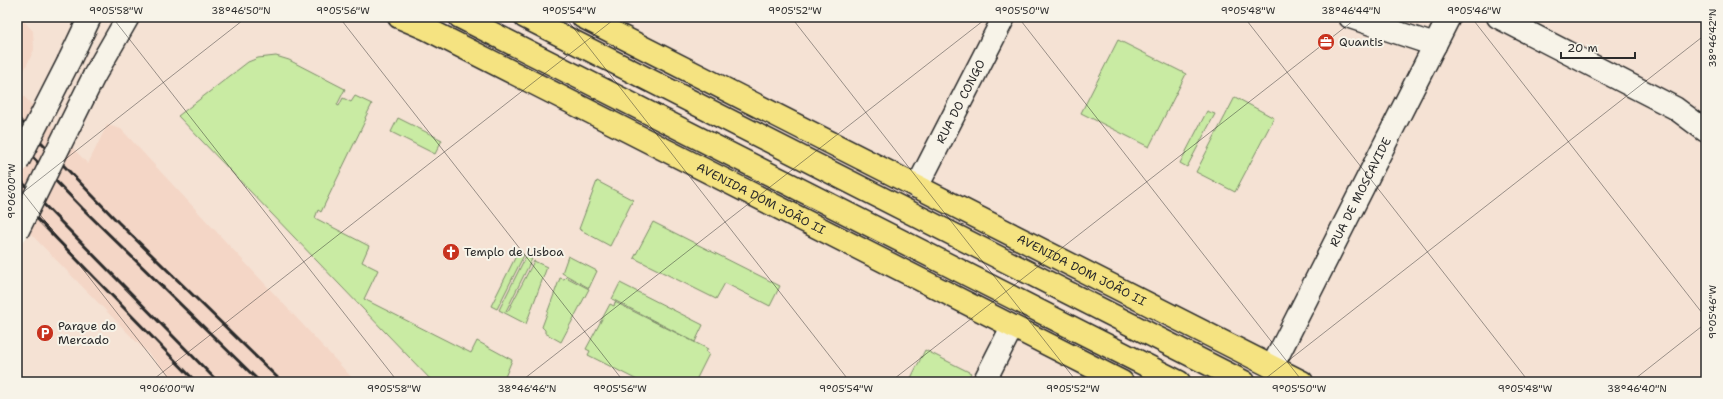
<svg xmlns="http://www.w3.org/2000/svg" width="1723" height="399" viewBox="0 0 1723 399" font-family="'Shantell Sans',sans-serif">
<rect width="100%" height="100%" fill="#f5e2d4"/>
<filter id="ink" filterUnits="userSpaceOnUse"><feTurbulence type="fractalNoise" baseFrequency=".025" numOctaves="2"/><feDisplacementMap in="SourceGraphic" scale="8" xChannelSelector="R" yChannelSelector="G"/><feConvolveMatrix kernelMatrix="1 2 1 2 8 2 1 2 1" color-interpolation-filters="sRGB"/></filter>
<g filter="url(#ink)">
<path fill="#f4d6c6" d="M 17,17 L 20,17 L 33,31 L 34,50 L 17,85 Z
M 17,89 L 88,164 L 107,125 L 121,129 L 356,382 L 176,382 L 17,220 Z"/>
<path fill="#c9eba3" stroke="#7a8b67" d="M 1118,40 L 1186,74 L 1149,147 L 1081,113 Z
M 276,56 L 289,60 L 345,89 L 337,105 L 339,106 L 343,98 L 351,102 L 355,96 L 372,104 L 365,118 L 366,119 L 321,212 L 318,210 L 315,218 L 369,246 L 362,262 L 378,270 L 364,299 L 471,353 L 477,341 L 512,360 L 503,382 L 433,382 L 178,116 L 248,62 L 258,58 Z
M 1235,97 L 1274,118 L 1235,192 L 1196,172 Z
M 1207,111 L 1215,114 L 1187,167 L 1180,163 Z
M 398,118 L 442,140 L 435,154 L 391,132 Z
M 597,181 L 633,200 L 610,246 L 579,229 Z
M 653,222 L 780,286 L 770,306 L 725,283 L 716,299 L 634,258 Z
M 518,252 L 524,255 L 497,309 L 491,306 Z
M 526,256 L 532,259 L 506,311 L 508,311 L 534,261 L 547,267 L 526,324 L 499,310 Z
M 568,256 L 597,271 L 589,288 L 562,273 Z
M 566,277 L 589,289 L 561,342 L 545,333 L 545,330 L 542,327 L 560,278 L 564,279 Z
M 620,283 L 703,325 L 695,342 L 612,299 Z
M 615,302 L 708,349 L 706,352 L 709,354 L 695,382 L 641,382 L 588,355 L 590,351 L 586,349 L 610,304 L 614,306 Z
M 925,350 L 971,373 L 966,382 L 909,382 Z"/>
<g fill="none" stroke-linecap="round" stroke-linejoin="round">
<defs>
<g id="minor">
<path d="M 1350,17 L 1435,45"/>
<path d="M 1498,17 L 1675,108 L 1706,131"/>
<path d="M 69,61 L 90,17"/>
<path d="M 94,76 L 128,17"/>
<path id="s1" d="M 917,187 L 1004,17"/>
<path id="s2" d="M 1272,367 L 1449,17"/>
<path d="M 984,382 L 1012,327"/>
</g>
<g id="major">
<path id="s3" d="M 399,17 L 427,29 L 1122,382"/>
<path d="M 460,17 L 1179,382"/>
<path d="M 525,17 L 1244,382"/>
<path id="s4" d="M 583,17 L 1302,382"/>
</g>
</defs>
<use href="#minor" stroke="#2b2b2b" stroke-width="25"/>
<use href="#major" stroke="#2b2b2b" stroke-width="25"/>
<use href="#minor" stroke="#f7f3e8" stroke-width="22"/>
<use href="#major" stroke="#f5e381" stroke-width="22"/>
<path stroke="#2b2b2b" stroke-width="3" d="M 17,117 L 118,222 L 282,382
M 17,141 L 82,208 L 260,382
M 17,177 L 218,382
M 17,198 L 196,382"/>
<defs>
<path id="minor-bridge" d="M 17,163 L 69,61
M 17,232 L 94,76"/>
</defs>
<use href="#minor-bridge" stroke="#2b2b2b" stroke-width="25" stroke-linecap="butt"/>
<use href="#minor-bridge" stroke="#f7f3e8" stroke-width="22"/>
</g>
</g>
<path fill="none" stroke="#2b2b2b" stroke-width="1" stroke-opacity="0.45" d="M 112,17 L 398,382M 339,17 L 624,382M 565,17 L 850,382M 791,17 L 1077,382M 1018,17 L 1303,382M 1244,17 L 1529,382M 1471,17 L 1706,318M 1697,17 L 1706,29M 17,185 L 171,382M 17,197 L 247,17M 150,382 L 617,17M 520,382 L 988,17M 890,382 L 1358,17M 1261,382 L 1706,34M 1631,382 L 1706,323"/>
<defs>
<symbol id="office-disc" viewBox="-11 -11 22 22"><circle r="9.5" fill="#c8321e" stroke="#f7f3e8"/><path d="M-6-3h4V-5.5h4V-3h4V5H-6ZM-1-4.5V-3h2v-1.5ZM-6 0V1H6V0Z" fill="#fff"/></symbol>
<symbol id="church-disc" viewBox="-11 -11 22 22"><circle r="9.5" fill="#c8321e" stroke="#f7f3e8"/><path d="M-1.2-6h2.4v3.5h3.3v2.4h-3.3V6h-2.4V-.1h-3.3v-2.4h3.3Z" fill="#fff"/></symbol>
<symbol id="parking-disc" viewBox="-11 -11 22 22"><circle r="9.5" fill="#c8321e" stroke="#f7f3e8"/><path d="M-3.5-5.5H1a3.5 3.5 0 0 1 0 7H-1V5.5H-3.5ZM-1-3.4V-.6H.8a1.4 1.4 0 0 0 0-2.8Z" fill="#fff"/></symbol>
</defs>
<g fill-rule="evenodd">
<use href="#office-disc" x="1316" y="32" width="20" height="20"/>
<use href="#church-disc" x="441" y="242" width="20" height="20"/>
<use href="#parking-disc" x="35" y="323" width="20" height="20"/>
</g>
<g text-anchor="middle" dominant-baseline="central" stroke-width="4" stroke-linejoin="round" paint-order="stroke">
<g font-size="12" fill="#2b2b2b" stroke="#f7f3e8" text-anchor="start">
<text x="1339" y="42">Quantis</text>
<text x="464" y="252">Templo de Lisboa</text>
<text x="58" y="326">Parque do<tspan x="58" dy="14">Mercado</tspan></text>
</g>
<g font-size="12" fill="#2b2b2b" stroke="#f7f3e8">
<text stroke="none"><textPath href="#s1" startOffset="96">RUA DO CONGO</textPath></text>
<text stroke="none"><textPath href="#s2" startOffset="196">RUA DE MOSCAVIDE</textPath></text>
<text stroke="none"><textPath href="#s3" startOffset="405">AVENIDA DOM JOÃO II</textPath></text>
<text stroke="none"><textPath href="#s4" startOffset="559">AVENIDA DOM JOÃO II</textPath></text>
</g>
</g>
<rect width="1723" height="399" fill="none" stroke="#f7f3e8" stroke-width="44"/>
<path d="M1561 52v6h74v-6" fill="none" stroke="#2b2b2b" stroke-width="2"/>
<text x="1567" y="52" font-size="12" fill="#2b2b2b" stroke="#f7f3e8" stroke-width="3" paint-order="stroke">20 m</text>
<rect x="22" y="22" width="1679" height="355" fill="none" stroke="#2b2b2b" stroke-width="1.5"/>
<g font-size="10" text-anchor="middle" fill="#2b2b2b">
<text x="116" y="14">9°05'58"W</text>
<text x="241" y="14">38°46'50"N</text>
<text x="343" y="14">9°05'56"W</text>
<text x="569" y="14">9°05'54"W</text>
<text x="795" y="14">9°05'52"W</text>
<text x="1022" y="14">9°05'50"W</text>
<text x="1248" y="14">9°05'48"W</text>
<text x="1351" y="14">38°46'44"N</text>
<text x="1474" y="14">9°05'46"W</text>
<text transform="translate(1712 38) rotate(-90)" y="4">38°46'42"N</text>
<text transform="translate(11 191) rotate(-90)" y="4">9°06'00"W</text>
<text transform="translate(1712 312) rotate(-90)" y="4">9°05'46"W</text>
<text x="167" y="392">9°06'00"W</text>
<text x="394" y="392">9°05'58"W</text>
<text x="527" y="392">38°46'46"N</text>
<text x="620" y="392">9°05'56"W</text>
<text x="846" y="392">9°05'54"W</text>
<text x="1073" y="392">9°05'52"W</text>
<text x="1299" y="392">9°05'50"W</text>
<text x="1525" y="392">9°05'48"W</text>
<text x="1637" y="392">38°46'40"N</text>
</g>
</svg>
